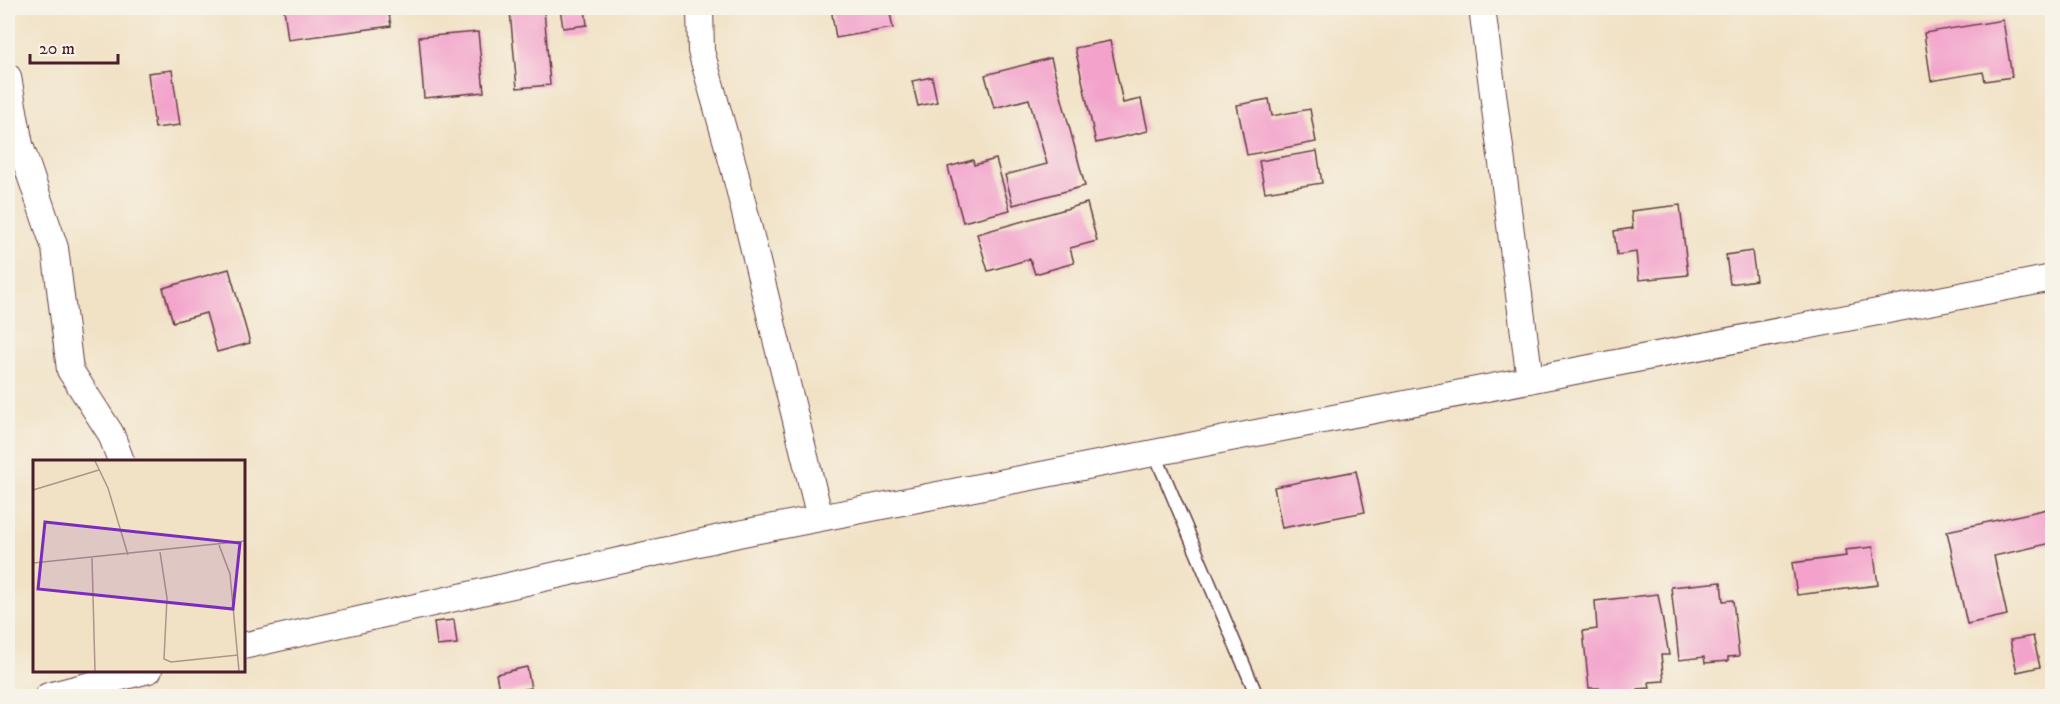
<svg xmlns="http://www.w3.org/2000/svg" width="2060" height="704" viewBox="0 0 2060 704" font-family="'IM FELL DW Pica',serif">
<rect width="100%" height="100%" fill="#f7f3e8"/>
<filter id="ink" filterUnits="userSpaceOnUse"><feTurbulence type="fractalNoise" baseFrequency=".0167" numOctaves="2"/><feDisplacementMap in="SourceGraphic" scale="12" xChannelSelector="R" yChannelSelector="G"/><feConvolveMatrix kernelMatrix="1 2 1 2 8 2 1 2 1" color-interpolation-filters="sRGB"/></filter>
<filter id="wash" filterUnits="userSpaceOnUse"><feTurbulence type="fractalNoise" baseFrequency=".008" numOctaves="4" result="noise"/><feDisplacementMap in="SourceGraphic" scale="24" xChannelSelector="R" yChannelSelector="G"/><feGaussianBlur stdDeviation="1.35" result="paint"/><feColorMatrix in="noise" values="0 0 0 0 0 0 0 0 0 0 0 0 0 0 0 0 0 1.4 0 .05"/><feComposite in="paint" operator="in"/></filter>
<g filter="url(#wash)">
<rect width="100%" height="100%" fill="#f1e2c6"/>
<g id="blocks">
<path fill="#f3a3cb" d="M 284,8 L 388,8 L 391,26 L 288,40 Z
M 560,8 L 585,8 L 587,25 L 563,28 Z
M 831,8 L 889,8 L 893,28 L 836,38 Z
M 544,9 L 550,85 L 517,88 L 510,11 Z
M 2003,20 L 2012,77 L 1985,81 L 1983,72 L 1931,81 L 1924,33 Z
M 478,32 L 484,92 L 424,98 L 419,37 Z
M 1110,41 L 1123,103 L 1141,99 L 1148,131 L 1096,143 L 1075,48 Z
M 1051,58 L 1085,186 L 1013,205 L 1005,175 L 1047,164 L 1029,99 L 994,108 L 985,75 Z
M 172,70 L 180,125 L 155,128 L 148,73 Z
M 932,77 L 937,102 L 918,106 L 912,81 Z
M 1269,99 L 1272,116 L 1310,109 L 1316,142 L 1247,155 L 1237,105 Z
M 1317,151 L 1322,183 L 1265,192 L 1259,161 Z
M 996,159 L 1010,210 L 963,222 L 948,167 L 973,160 L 974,165 Z
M 1087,203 L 1097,241 L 1070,248 L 1074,263 L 1035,274 L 1030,259 L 988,271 L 977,234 Z
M 1680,205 L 1688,275 L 1639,280 L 1636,252 L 1617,255 L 1614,231 L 1633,228 L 1631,211 Z
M 1752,251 L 1756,280 L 1730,284 L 1726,255 Z
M 229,269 L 250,343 L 217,352 L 206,313 L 173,322 L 163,288 Z
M 1356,471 L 1365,512 L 1282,528 L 1274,487 Z
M 2052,508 L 2052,543 L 1994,556 L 2007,615 L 1967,624 L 1947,531 Z
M 1873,547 L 1878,585 L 1797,595 L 1792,563 L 1846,556 L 1845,550 Z
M 1721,582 L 1723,601 L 1733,600 L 1739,656 L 1728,657 L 1728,661 L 1705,663 L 1704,657 L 1679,660 L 1671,587 Z
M 1658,594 L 1669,655 L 1661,655 L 1664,681 L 1649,682 L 1650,688 L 1638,689 L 1639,696 L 1600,696 L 1599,688 L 1589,688 L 1583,631 L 1597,629 L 1595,601 Z
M 454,620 L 457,644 L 437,646 L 434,622 Z
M 2033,636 L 2040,667 L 2017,672 L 2010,640 Z
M 527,667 L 531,688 L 500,694 L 496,674 Z"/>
</g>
</g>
<g filter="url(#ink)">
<use href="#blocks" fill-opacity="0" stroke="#633c42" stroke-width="1.5"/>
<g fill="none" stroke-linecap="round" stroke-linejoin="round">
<defs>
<path id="service" d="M 1155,454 L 1257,696"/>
<path id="minor" d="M 700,8 L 701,51 L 734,168 L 820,518
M 1482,8 L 1530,380
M 8,77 L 20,145 L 55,248 L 70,370 L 111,434 L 121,461
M 243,646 L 738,534 L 2052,278
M 48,696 L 149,670"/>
</defs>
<use href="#service" stroke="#633c42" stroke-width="15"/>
<use href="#minor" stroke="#633c42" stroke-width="28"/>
<use href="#service" stroke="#fff" stroke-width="12"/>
<use href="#minor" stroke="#fff" stroke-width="26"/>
</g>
</g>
<g transform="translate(33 460)">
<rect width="212" height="212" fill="#f1e2c6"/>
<path fill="none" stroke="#ae9488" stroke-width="1.5" d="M 62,1 L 75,28 L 95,95M 0,30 L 66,10M 186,85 L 197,114 L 206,211M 127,92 L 134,138 L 131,199 L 138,202 L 205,195M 59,98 L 62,211M 0,103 L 212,81"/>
<path fill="#7b2cbf" fill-opacity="0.15" stroke="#7b2cbf" stroke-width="3" d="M 12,62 L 207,83 L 200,149 L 5,129 Z"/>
<rect width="212" height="212" fill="none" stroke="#4a1f2b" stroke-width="3"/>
</g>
<rect width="2060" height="704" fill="none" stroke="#f7f3e8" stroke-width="30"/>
<path d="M30 54v9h88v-9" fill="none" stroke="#4a1f2b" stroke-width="3"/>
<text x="39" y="54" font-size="18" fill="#4a1f2b" stroke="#f7f3e8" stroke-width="4.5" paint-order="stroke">20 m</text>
</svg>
